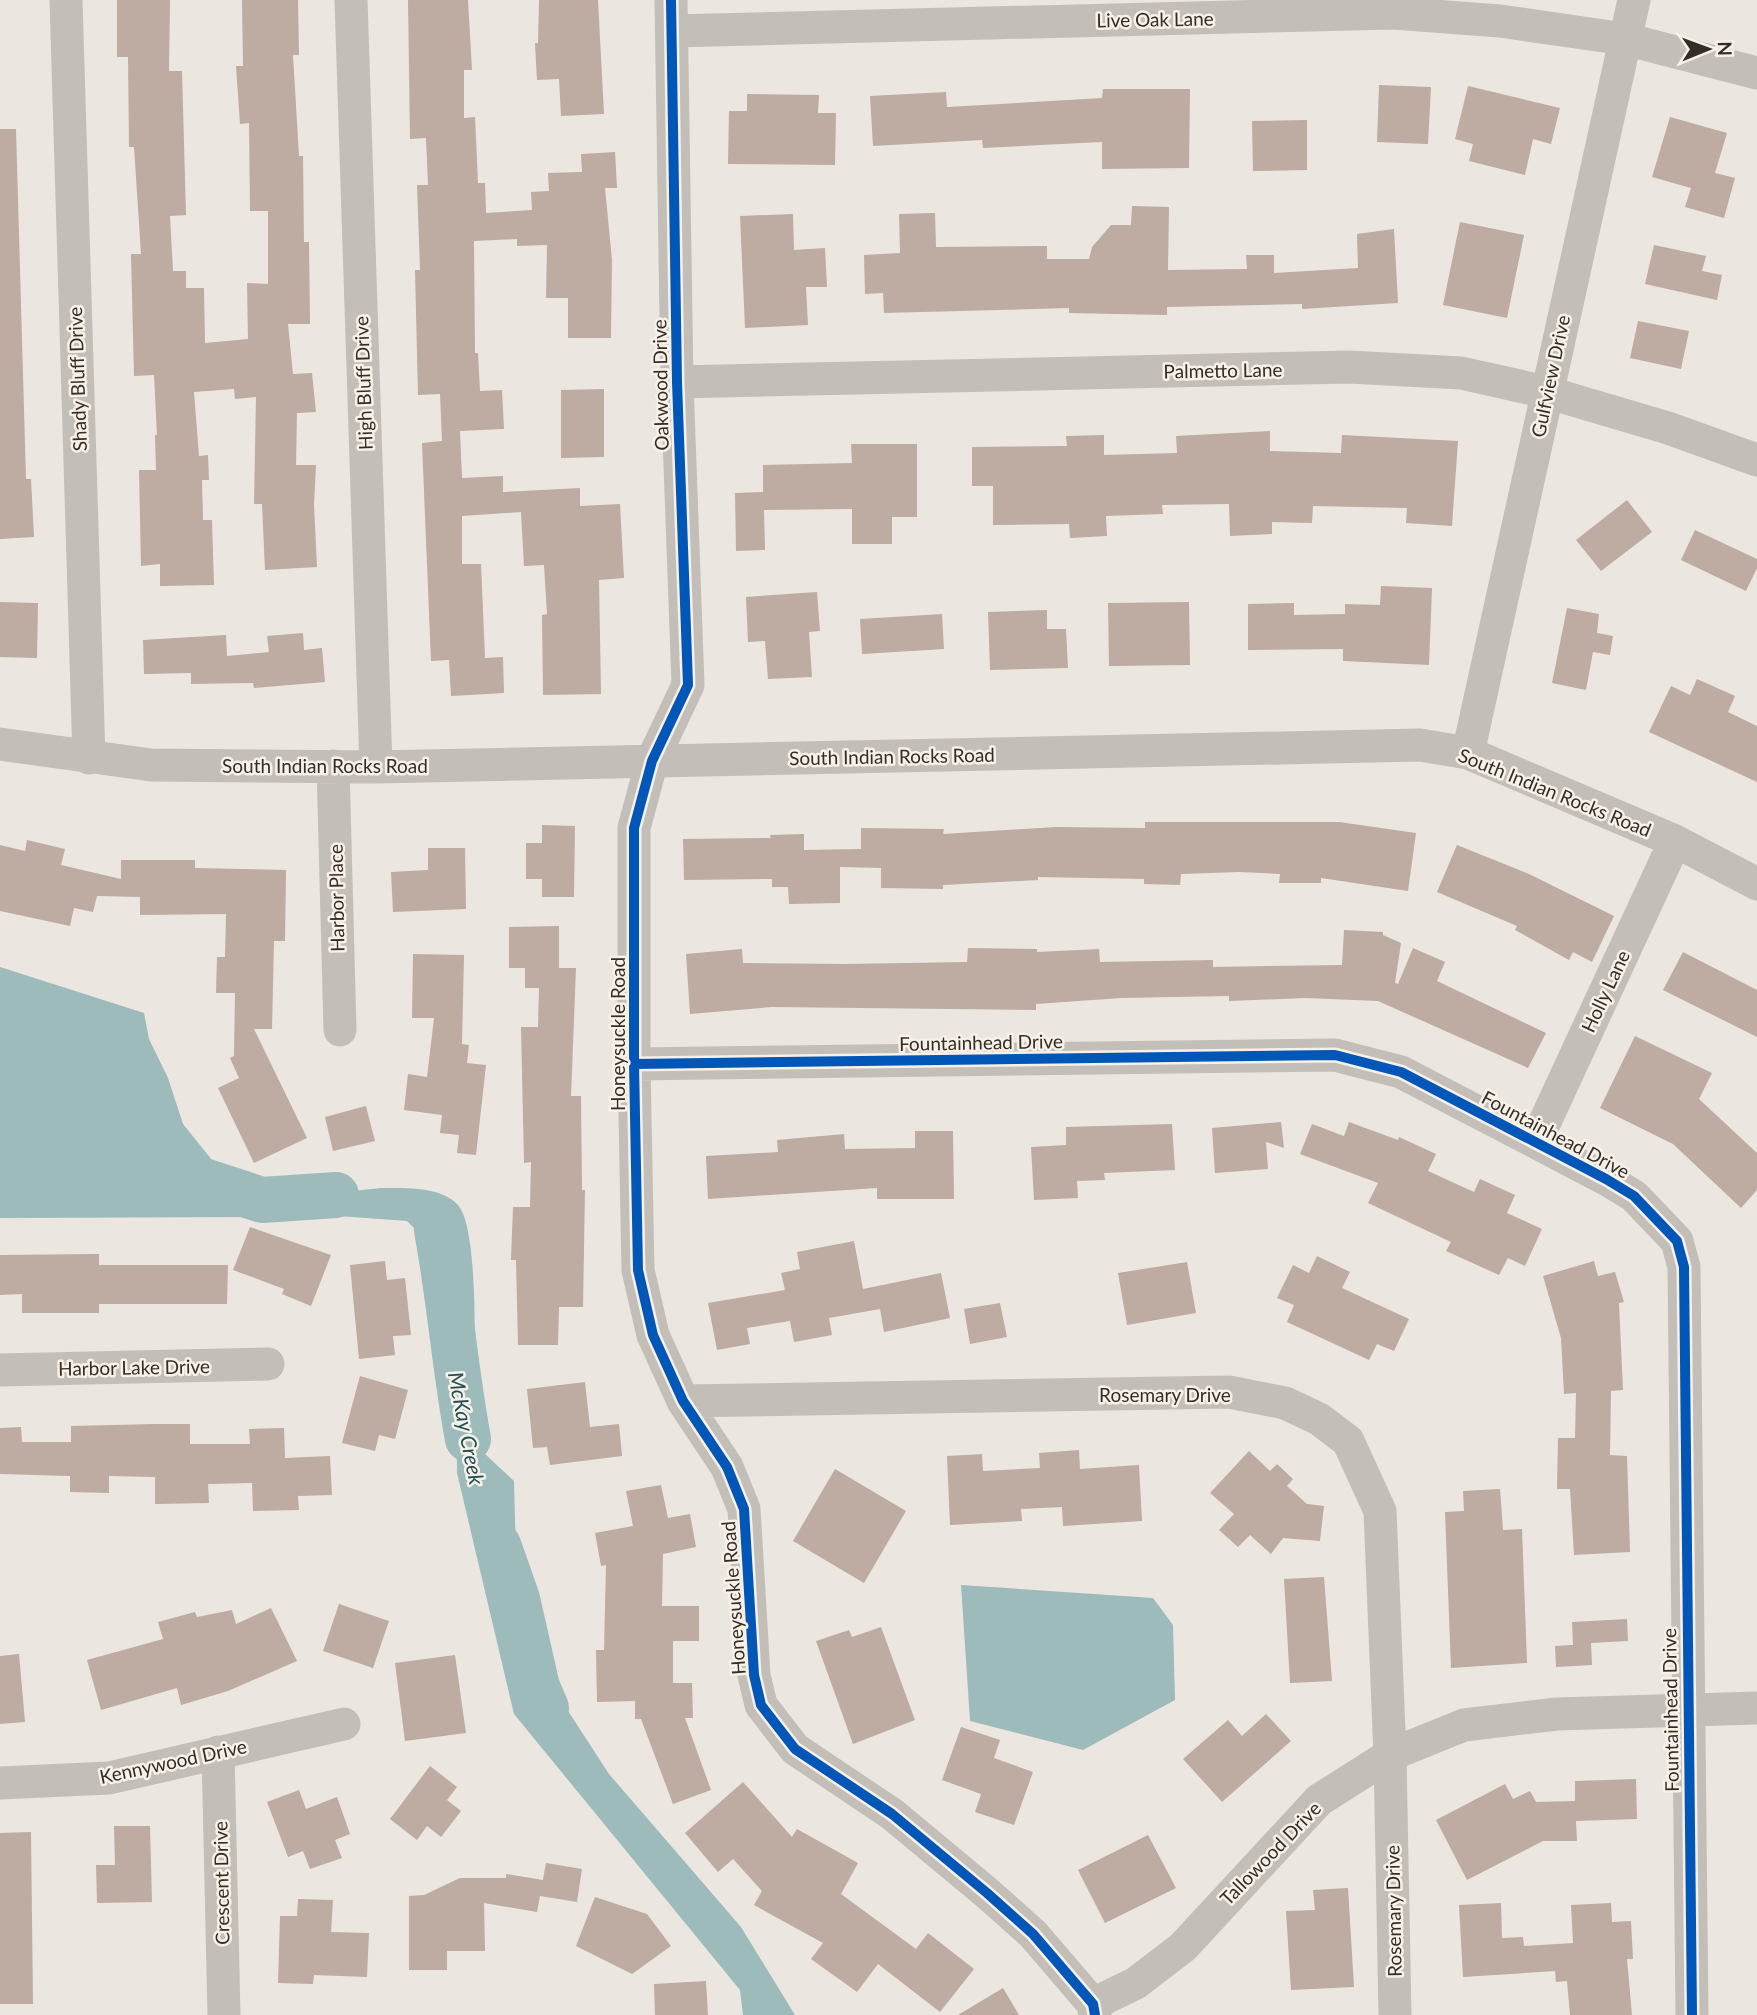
<svg xmlns="http://www.w3.org/2000/svg" width="1757" height="2015" viewBox="0 0 1757 2015" font-family="Lato,sans-serif">
<rect width="100%" height="100%" fill="#ebe6e0"/>
<path fill="#9dbbbb" d="M 0,967 L 144,1013 L 149,1039 L 168,1078 L 183,1124 L 216,1165 L 259,1182 L 265,1217 L 0,1218 Z
M 381,1188 C 404,1188 441,1186 458,1205 C 482,1232 474,1400 471,1441 L 514,1481 L 518,1634 L 609,1774 L 741,1927 L 795,2015 L 743,2015 L 740,1990 L 514,1714 L 457,1473 L 456,1335 L 440,1254 L 407,1221 L 325,1215 L 278,1217 L 275,1199 Z
M 961,1585 L 1153,1598 L 1173,1625 L 1175,1700 L 1083,1750 L 970,1721 Z"/>
<g fill="none" stroke-linecap="round" stroke-linejoin="round">
<path stroke="#9dbbbb" stroke-width="46" d="M 204,1181 L 262,1200 L 336,1195
M 437,1230 C 450,1300 455,1370 468,1439
M 498,1545 L 517,1599 L 537,1687 L 546,1708"/>
</g>
<path fill="#beaba2" d="M 117,0 L 170,0 L 169,71 L 182,71 L 186,215 L 170,216 L 173,271 L 186,271 L 186,288 L 204,288 L 205,343 L 248,339 L 247,283 L 268,284 L 268,211 L 250,211 L 249,123 L 240,124 L 236,66 L 243,66 L 242,0 L 298,0 L 299,55 L 293,55 L 299,156 L 303,156 L 304,242 L 309,242 L 310,324 L 288,324 L 293,374 L 312,373 L 316,412 L 297,413 L 296,465 L 316,465 L 314,505 L 317,567 L 265,570 L 262,504 L 254,504 L 256,397 L 235,399 L 234,389 L 194,392 L 199,456 L 208,455 L 209,480 L 202,480 L 203,520 L 212,520 L 214,585 L 160,586 L 160,564 L 141,566 L 139,470 L 156,470 L 155,435 L 157,435 L 154,375 L 134,376 L 131,254 L 141,254 L 134,147 L 129,147 L 128,57 L 117,57 Z
M 408,0 L 468,0 L 472,70 L 464,70 L 464,118 L 475,117 L 478,183 L 485,183 L 486,213 L 532,210 L 531,192 L 549,191 L 548,173 L 582,172 L 581,154 L 615,152 L 617,188 L 605,188 L 612,260 L 611,338 L 568,338 L 568,298 L 546,298 L 547,245 L 517,246 L 517,239 L 474,241 L 475,353 L 478,353 L 480,391 L 502,390 L 504,429 L 460,431 L 462,478 L 503,476 L 503,492 L 580,488 L 580,506 L 620,504 L 624,578 L 599,580 L 601,694 L 543,695 L 542,615 L 547,614 L 544,565 L 524,566 L 521,512 L 462,516 L 462,564 L 481,564 L 485,658 L 503,657 L 504,693 L 451,696 L 449,660 L 431,661 L 422,443 L 442,441 L 440,394 L 418,395 L 415,270 L 420,270 L 417,185 L 428,185 L 426,138 L 410,139 Z
M 539,0 L 598,0 L 604,114 L 561,116 L 559,79 L 537,80 L 535,43 L 538,43 Z
M 1379,85 L 1431,87 L 1428,144 L 1377,142 Z
M 1468,86 L 1560,108 L 1551,144 L 1533,139 L 1525,175 L 1469,161 L 1473,144 L 1455,139 Z
M 1103,89 L 1190,89 L 1189,168 L 1102,169 L 1102,142 L 983,148 L 982,140 L 873,146 L 870,96 L 946,92 L 947,107 L 1102,98 Z
M 747,94 L 819,95 L 818,113 L 836,113 L 835,165 L 728,164 L 729,111 L 747,111 Z
M 1670,117 L 1727,133 L 1715,173 L 1735,178 L 1724,218 L 1685,207 L 1691,188 L 1652,177 Z
M 1307,120 L 1307,170 L 1253,171 L 1252,121 Z
M 0,129 L 16,129 L 26,479 L 31,479 L 34,537 L 0,539 Z
M 1132,206 L 1169,207 L 1168,270 L 1247,269 L 1246,255 L 1274,255 L 1274,273 L 1358,268 L 1357,234 L 1394,229 L 1398,303 L 1302,309 L 1302,304 L 1167,307 L 1167,315 L 1069,313 L 1069,308 L 884,313 L 883,293 L 865,294 L 864,255 L 900,253 L 899,214 L 935,213 L 936,247 L 1047,246 L 1047,259 L 1089,259 L 1092,247 L 1111,225 L 1131,225 Z
M 793,214 L 794,250 L 825,248 L 827,287 L 806,287 L 808,325 L 745,328 L 740,216 Z
M 1460,222 L 1524,235 L 1507,318 L 1443,305 Z
M 1654,245 L 1706,256 L 1702,271 L 1722,275 L 1717,300 L 1645,284 Z
M 1638,321 L 1689,331 L 1681,369 L 1630,358 Z
M 604,389 L 604,457 L 561,458 L 561,390 Z
M 1270,431 L 1270,451 L 1341,453 L 1342,435 L 1458,441 L 1452,526 L 1406,523 L 1407,508 L 1313,506 L 1312,523 L 1272,522 L 1272,534 L 1230,536 L 1229,504 L 1162,505 L 1163,514 L 1106,516 L 1107,536 L 1070,538 L 1069,524 L 993,525 L 993,486 L 972,486 L 972,447 L 1067,446 L 1066,436 L 1104,435 L 1104,455 L 1177,453 L 1176,436 Z
M 851,444 L 917,444 L 917,517 L 892,517 L 892,544 L 852,544 L 852,509 L 764,510 L 765,550 L 736,551 L 735,493 L 763,492 L 763,465 L 852,463 Z
M 1627,500 L 1652,532 L 1601,571 L 1576,540 Z
M 1695,530 L 1757,559 L 1757,568 L 1746,591 L 1681,560 Z
M 1381,586 L 1432,588 L 1429,665 L 1343,661 L 1343,649 L 1248,650 L 1248,604 L 1294,603 L 1294,615 L 1345,614 L 1345,604 L 1380,605 Z
M 817,592 L 820,631 L 809,632 L 812,677 L 768,679 L 765,641 L 748,642 L 746,597 Z
M 0,602 L 38,603 L 37,658 L 0,657 Z
M 1189,602 L 1190,665 L 1109,666 L 1108,603 Z
M 1567,608 L 1599,614 L 1597,633 L 1613,636 L 1610,655 L 1593,652 L 1586,690 L 1552,683 Z
M 1047,610 L 1047,629 L 1066,629 L 1068,668 L 990,670 L 988,612 Z
M 942,614 L 944,649 L 862,654 L 860,619 Z
M 303,633 L 304,650 L 322,648 L 325,682 L 254,688 L 253,683 L 191,684 L 191,673 L 144,674 L 143,640 L 226,635 L 227,656 L 269,652 L 267,636 Z
M 1697,679 L 1735,696 L 1728,712 L 1757,726 L 1757,782 L 1649,732 L 1671,686 L 1690,695 Z
M 1145,822 L 1339,822 L 1416,833 L 1408,891 L 1321,878 L 1321,883 L 1279,883 L 1280,874 L 1239,872 L 1181,874 L 1180,885 L 1144,884 L 1144,879 L 1038,877 L 1038,880 L 943,885 L 943,889 L 881,888 L 881,868 L 840,867 L 840,903 L 789,904 L 788,887 L 772,887 L 772,879 L 684,880 L 683,839 L 771,838 L 770,835 L 804,834 L 804,850 L 861,849 L 861,828 L 944,829 L 943,834 L 1056,827 L 1145,828 Z
M 542,825 L 575,826 L 574,897 L 542,897 L 542,879 L 526,879 L 526,843 L 542,843 Z
M 27,840 L 65,849 L 61,865 L 121,879 L 121,860 L 195,860 L 195,868 L 286,870 L 285,941 L 274,941 L 272,1029 L 254,1029 L 307,1138 L 254,1163 L 218,1088 L 239,1078 L 230,1058 L 234,1056 L 235,993 L 216,993 L 217,957 L 225,957 L 226,914 L 140,915 L 140,897 L 97,896 L 93,912 L 74,908 L 70,926 L 0,911 L 0,845 L 25,851 Z
M 1457,845 L 1529,874 L 1614,916 L 1592,962 L 1573,952 L 1569,960 L 1515,930 L 1517,926 L 1437,892 Z
M 428,848 L 465,848 L 466,909 L 393,912 L 391,872 L 428,870 Z
M 559,926 L 559,968 L 576,968 L 571,1096 L 581,1096 L 582,1190 L 585,1190 L 583,1307 L 559,1307 L 558,1345 L 518,1345 L 516,1260 L 511,1260 L 513,1207 L 530,1207 L 531,1162 L 524,1163 L 521,1027 L 538,1027 L 539,988 L 525,988 L 525,968 L 509,968 L 509,927 Z
M 1344,930 L 1383,932 L 1383,935 L 1401,943 L 1395,983 L 1398,984 L 1413,948 L 1445,962 L 1437,981 L 1546,1033 L 1528,1068 L 1378,1001 L 1306,998 L 1229,1001 L 1229,996 L 1121,998 L 1036,1004 L 1036,1010 L 772,1007 L 690,1014 L 686,954 L 742,949 L 743,963 L 845,964 L 967,962 L 968,948 L 1037,949 L 1037,952 L 1099,949 L 1100,962 L 1213,960 L 1213,967 L 1342,965 Z
M 1683,952 L 1757,990 L 1757,1037 L 1663,990 Z
M 413,954 L 464,955 L 462,1044 L 469,1045 L 467,1063 L 486,1065 L 476,1155 L 457,1153 L 459,1135 L 440,1133 L 442,1115 L 404,1110 L 408,1074 L 427,1077 L 434,1018 L 412,1018 Z
M 1635,1036 L 1712,1073 L 1699,1099 L 1757,1153 L 1757,1190 L 1741,1208 L 1673,1144 L 1600,1108 Z
M 366,1106 L 375,1141 L 333,1151 L 325,1117 Z
M 1281,1122 L 1284,1148 L 1266,1142 L 1268,1169 L 1215,1173 L 1212,1128 Z
M 1349,1122 L 1398,1140 L 1399,1137 L 1436,1154 L 1428,1171 L 1474,1192 L 1480,1179 L 1515,1195 L 1507,1213 L 1542,1229 L 1525,1266 L 1508,1258 L 1499,1275 L 1446,1251 L 1451,1242 L 1368,1203 L 1378,1183 L 1300,1154 L 1312,1124 L 1344,1136 Z
M 1172,1124 L 1175,1170 L 1104,1173 L 1105,1180 L 1077,1181 L 1078,1198 L 1034,1200 L 1031,1147 L 1066,1145 L 1066,1127 Z
M 915,1131 L 953,1131 L 954,1199 L 877,1199 L 877,1188 L 708,1199 L 706,1156 L 778,1152 L 777,1140 L 844,1134 L 845,1149 L 915,1148 Z
M 250,1227 L 331,1255 L 311,1306 L 282,1294 L 284,1289 L 233,1270 Z
M 854,1241 L 863,1289 L 941,1273 L 950,1318 L 884,1332 L 880,1309 L 829,1318 L 832,1335 L 794,1342 L 790,1321 L 747,1328 L 750,1344 L 717,1350 L 708,1303 L 785,1290 L 781,1273 L 800,1269 L 797,1252 Z
M 99,1254 L 99,1265 L 228,1265 L 227,1304 L 99,1304 L 99,1313 L 22,1313 L 22,1294 L 0,1295 L 0,1255 Z
M 1317,1256 L 1350,1272 L 1342,1288 L 1409,1319 L 1394,1351 L 1377,1344 L 1369,1360 L 1287,1322 L 1294,1305 L 1277,1298 L 1293,1265 L 1309,1273 Z
M 385,1261 L 387,1280 L 405,1278 L 411,1335 L 393,1336 L 395,1355 L 359,1359 L 350,1265 Z
M 1594,1261 L 1598,1276 L 1615,1272 L 1624,1302 L 1619,1303 L 1623,1390 L 1611,1391 L 1610,1455 L 1627,1456 L 1630,1552 L 1574,1555 L 1570,1489 L 1557,1489 L 1558,1438 L 1575,1438 L 1576,1393 L 1564,1394 L 1561,1338 L 1543,1276 Z
M 1187,1262 L 1196,1313 L 1127,1325 L 1118,1273 Z
M 1000,1303 L 1007,1337 L 970,1344 L 964,1309 Z
M 360,1376 L 408,1390 L 395,1439 L 379,1435 L 375,1451 L 342,1443 Z
M 585,1382 L 590,1427 L 619,1424 L 622,1456 L 550,1465 L 547,1447 L 533,1448 L 527,1389 Z
M 154,1424 L 190,1424 L 190,1444 L 250,1444 L 249,1429 L 284,1428 L 285,1458 L 330,1456 L 332,1495 L 298,1496 L 299,1510 L 253,1511 L 252,1483 L 208,1484 L 209,1503 L 155,1504 L 155,1477 L 109,1476 L 109,1493 L 70,1492 L 70,1476 L 0,1474 L 0,1428 L 21,1427 L 22,1442 L 71,1442 L 71,1426 Z
M 1079,1450 L 1080,1469 L 1139,1465 L 1142,1521 L 1063,1526 L 1062,1507 L 1021,1509 L 1022,1521 L 950,1525 L 947,1456 L 982,1454 L 983,1471 L 1040,1468 L 1039,1453 Z
M 1249,1451 L 1270,1471 L 1277,1464 L 1293,1479 L 1287,1486 L 1307,1504 L 1324,1506 L 1320,1541 L 1283,1538 L 1271,1554 L 1250,1535 L 1238,1547 L 1219,1530 L 1234,1514 L 1210,1493 Z
M 835,1469 L 906,1511 L 864,1583 L 793,1541 Z
M 661,1485 L 668,1518 L 690,1514 L 696,1547 L 663,1554 L 662,1606 L 699,1606 L 699,1641 L 673,1641 L 673,1683 L 692,1683 L 693,1718 L 685,1718 L 711,1790 L 673,1804 L 641,1719 L 635,1719 L 635,1701 L 597,1702 L 596,1650 L 604,1650 L 606,1565 L 601,1566 L 595,1533 L 633,1526 L 626,1491 Z
M 1500,1489 L 1503,1530 L 1522,1529 L 1527,1663 L 1451,1668 L 1445,1512 L 1464,1511 L 1463,1491 Z
M 1324,1577 L 1332,1681 L 1290,1683 L 1284,1579 Z
M 339,1604 L 389,1621 L 373,1668 L 323,1651 Z
M 271,1608 L 297,1661 L 228,1691 L 181,1705 L 177,1688 L 101,1710 L 87,1660 L 163,1639 L 158,1622 L 195,1612 L 197,1617 L 232,1610 L 236,1624 Z
M 1627,1619 L 1628,1641 L 1591,1643 L 1592,1665 L 1556,1667 L 1555,1646 L 1573,1645 L 1572,1622 Z
M 881,1627 L 915,1720 L 853,1744 L 816,1641 L 849,1630 L 852,1637 Z
M 19,1654 L 25,1722 L 0,1724 L 0,1656 Z
M 455,1655 L 466,1733 L 405,1741 L 395,1663 Z
M 1266,1714 L 1291,1741 L 1222,1802 L 1183,1759 L 1228,1720 L 1242,1736 Z
M 961,1727 L 1000,1740 L 994,1758 L 1033,1772 L 1014,1825 L 975,1812 L 981,1794 L 942,1780 Z
M 430,1766 L 457,1787 L 447,1800 L 461,1811 L 441,1837 L 427,1826 L 417,1840 L 390,1819 Z
M 1636,1779 L 1637,1819 L 1576,1821 L 1577,1841 L 1543,1841 L 1467,1880 L 1436,1820 L 1505,1784 L 1513,1799 L 1530,1791 L 1536,1802 L 1575,1801 L 1575,1781 Z
M 743,1782 L 792,1837 L 797,1829 L 858,1863 L 841,1894 L 916,1949 L 928,1933 L 974,1969 L 940,2012 L 878,1964 L 857,1992 L 811,1959 L 823,1943 L 754,1905 L 762,1891 L 733,1859 L 718,1872 L 685,1833 Z
M 299,1790 L 306,1809 L 337,1797 L 350,1834 L 335,1840 L 342,1858 L 310,1869 L 303,1851 L 288,1857 L 267,1802 Z
M 114,1826 L 150,1826 L 152,1902 L 97,1903 L 96,1865 L 115,1865 Z
M 31,1832 L 33,2004 L 0,2004 L 0,1833 Z
M 1148,1835 L 1176,1888 L 1105,1923 L 1078,1870 Z
M 546,1863 L 582,1869 L 577,1902 L 540,1896 Z
M 506,1874 L 543,1880 L 537,1912 L 484,1903 L 485,1951 L 447,1951 L 447,1970 L 409,1970 L 409,1896 L 424,1895 L 460,1878 L 506,1878 Z
M 1348,1888 L 1354,1987 L 1291,1990 L 1286,1911 L 1315,1910 L 1313,1890 Z
M 595,1897 L 647,1914 L 671,1946 L 632,1974 L 576,1946 Z
M 298,1899 L 333,1900 L 331,1932 L 369,1933 L 367,1977 L 314,1975 L 313,1984 L 278,1983 L 280,1916 L 297,1916 Z
M 1501,1903 L 1502,1938 L 1523,1937 L 1524,1946 L 1573,1943 L 1571,1905 L 1611,1903 L 1612,1922 L 1631,1921 L 1633,1959 L 1627,1959 L 1632,2015 L 1570,2015 L 1567,1981 L 1556,1982 L 1555,1971 L 1463,1977 L 1459,1905 Z
M 706,1981 L 708,2015 L 655,2015 L 654,1984 Z
M 1003,1988 L 1019,2015 L 958,2015 Z"/>
<g fill="none" stroke-linecap="round" stroke-linejoin="round">
<path stroke="#c4beb9" stroke-width="33" d="M 66,0 L 89,758
M 351,0 L 376,767
M 671,0 L 677,382 L 688,685 L 652,761 L 634,828 L 634,1064 L 638,1270 L 653,1335 L 683,1401 L 727,1467 L 744,1509 L 754,1675 L 761,1705 L 795,1749 L 892,1814 L 987,1893 L 1033,1934 L 1093,2004 L 1095,2015
M 672,31 L 1393,13 L 1500,21 L 1625,39 L 1757,73
M 677,382 L 1349,367 L 1461,373 L 1546,392 L 1668,428 L 1757,460
M 0,744 L 151,765 L 376,767 L 1420,745 L 1468,753 L 1675,841 L 1757,884
M 1468,753 L 1634,0
M 333,766 L 340,1030
M 634,1064 L 1335,1055 L 1401,1072 L 1606,1179 L 1634,1196 L 1677,1241 L 1684,1267 L 1692,2015
M 1536,1141 L 1675,841
M 0,1370 L 268,1364
M 683,1401 L 1229,1392 L 1285,1403 L 1319,1419 L 1348,1441 L 1380,1511 L 1390,1755 L 1395,2015
M 218,1752 L 224,2015
M 0,1783 L 109,1778 L 344,1724
M 1093,2004 L 1136,1983 L 1183,1947 L 1319,1800 L 1390,1755 L 1464,1725 L 1557,1714 L 1757,1708"/>
<defs>
<path id="cycleway" d="M 671,0 L 677,382 L 688,685 L 652,761 L 634,828 L 634,1064 L 638,1270 L 653,1335 L 683,1401 L 727,1467 L 744,1509 L 754,1675 L 761,1705 L 795,1749 L 892,1814 L 987,1893 L 1033,1934 L 1093,2004 L 1095,2015
M 634,1064 L 1335,1055 L 1401,1072 L 1606,1179 L 1634,1196 L 1677,1241 L 1684,1267 L 1692,2015"/>
</defs>
<use href="#cycleway" stroke="#f8f1e7" stroke-width="15"/>
<use href="#cycleway" stroke="#0057b8" stroke-width="10"/>
</g>
<g text-anchor="middle" dominant-baseline="central" stroke-width="5" stroke-linejoin="round" paint-order="stroke">
<g font-size="19" fill="#352c28" stroke="#f8f1e7">
<text transform="translate(1155 19) rotate(-1)">Live Oak Lane</text>
<text transform="translate(1223 370) rotate(-1)">Palmetto Lane</text>
<text transform="translate(1550 376) rotate(-78)">Gulfview Drive</text>
<text transform="translate(77 379) rotate(-92)">Shady Bluff Drive</text>
<text transform="translate(363 383) rotate(-92)">High Bluff Drive</text>
<text transform="translate(660 385) rotate(-91)">Oakwood Drive</text>
<text transform="translate(892 756) rotate(-1)">South Indian Rocks Road</text>
<text x="325" y="765">South Indian Rocks Road</text>
<text transform="translate(1555 792) rotate(22)">South Indian Rocks Road</text>
<text transform="translate(336 898) rotate(-91)">Harbor Place</text>
<text transform="translate(1605 991) rotate(-65)">Holly Lane</text>
<text transform="translate(617 1034) rotate(-90)">Honeysuckle Road</text>
<text transform="translate(981 1042) rotate(-1)">Fountainhead Drive</text>
<text transform="translate(1556 1134) rotate(28)">Fountainhead Drive</text>
<text transform="translate(134 1367) rotate(-1)">Harbor Lake Drive</text>
<text x="1165" y="1394">Rosemary Drive</text>
<text transform="translate(733 1598) rotate(-94)">Honeysuckle Road</text>
<text transform="translate(1670 1710) rotate(-91)">Fountainhead Drive</text>
<text transform="translate(173 1761) rotate(-12)">Kennywood Drive</text>
<text transform="translate(1270 1853) rotate(-46)">Tallowood Drive</text>
<text transform="translate(221 1883) rotate(-91)">Crescent Drive</text>
<text transform="translate(1393 1911) rotate(-91)">Rosemary Drive</text>
</g>
<g font-size="21" font-style="italic" fill="#204f53" stroke="#f8f1e7">
<text transform="translate(467 1428) rotate(79)">McKay Creek</text>
</g>
</g>
<g transform="translate(1708 49) rotate(89)" stroke="#f8f1e7" stroke-width="5" paint-order="stroke">
<path d="M0-5L12 26L0 18L-12 26Z" fill="#352c28"/>
<text y="-10" font-size="19" font-weight="bold" text-anchor="middle" fill="#352c28">N</text>
</g>
</svg>
